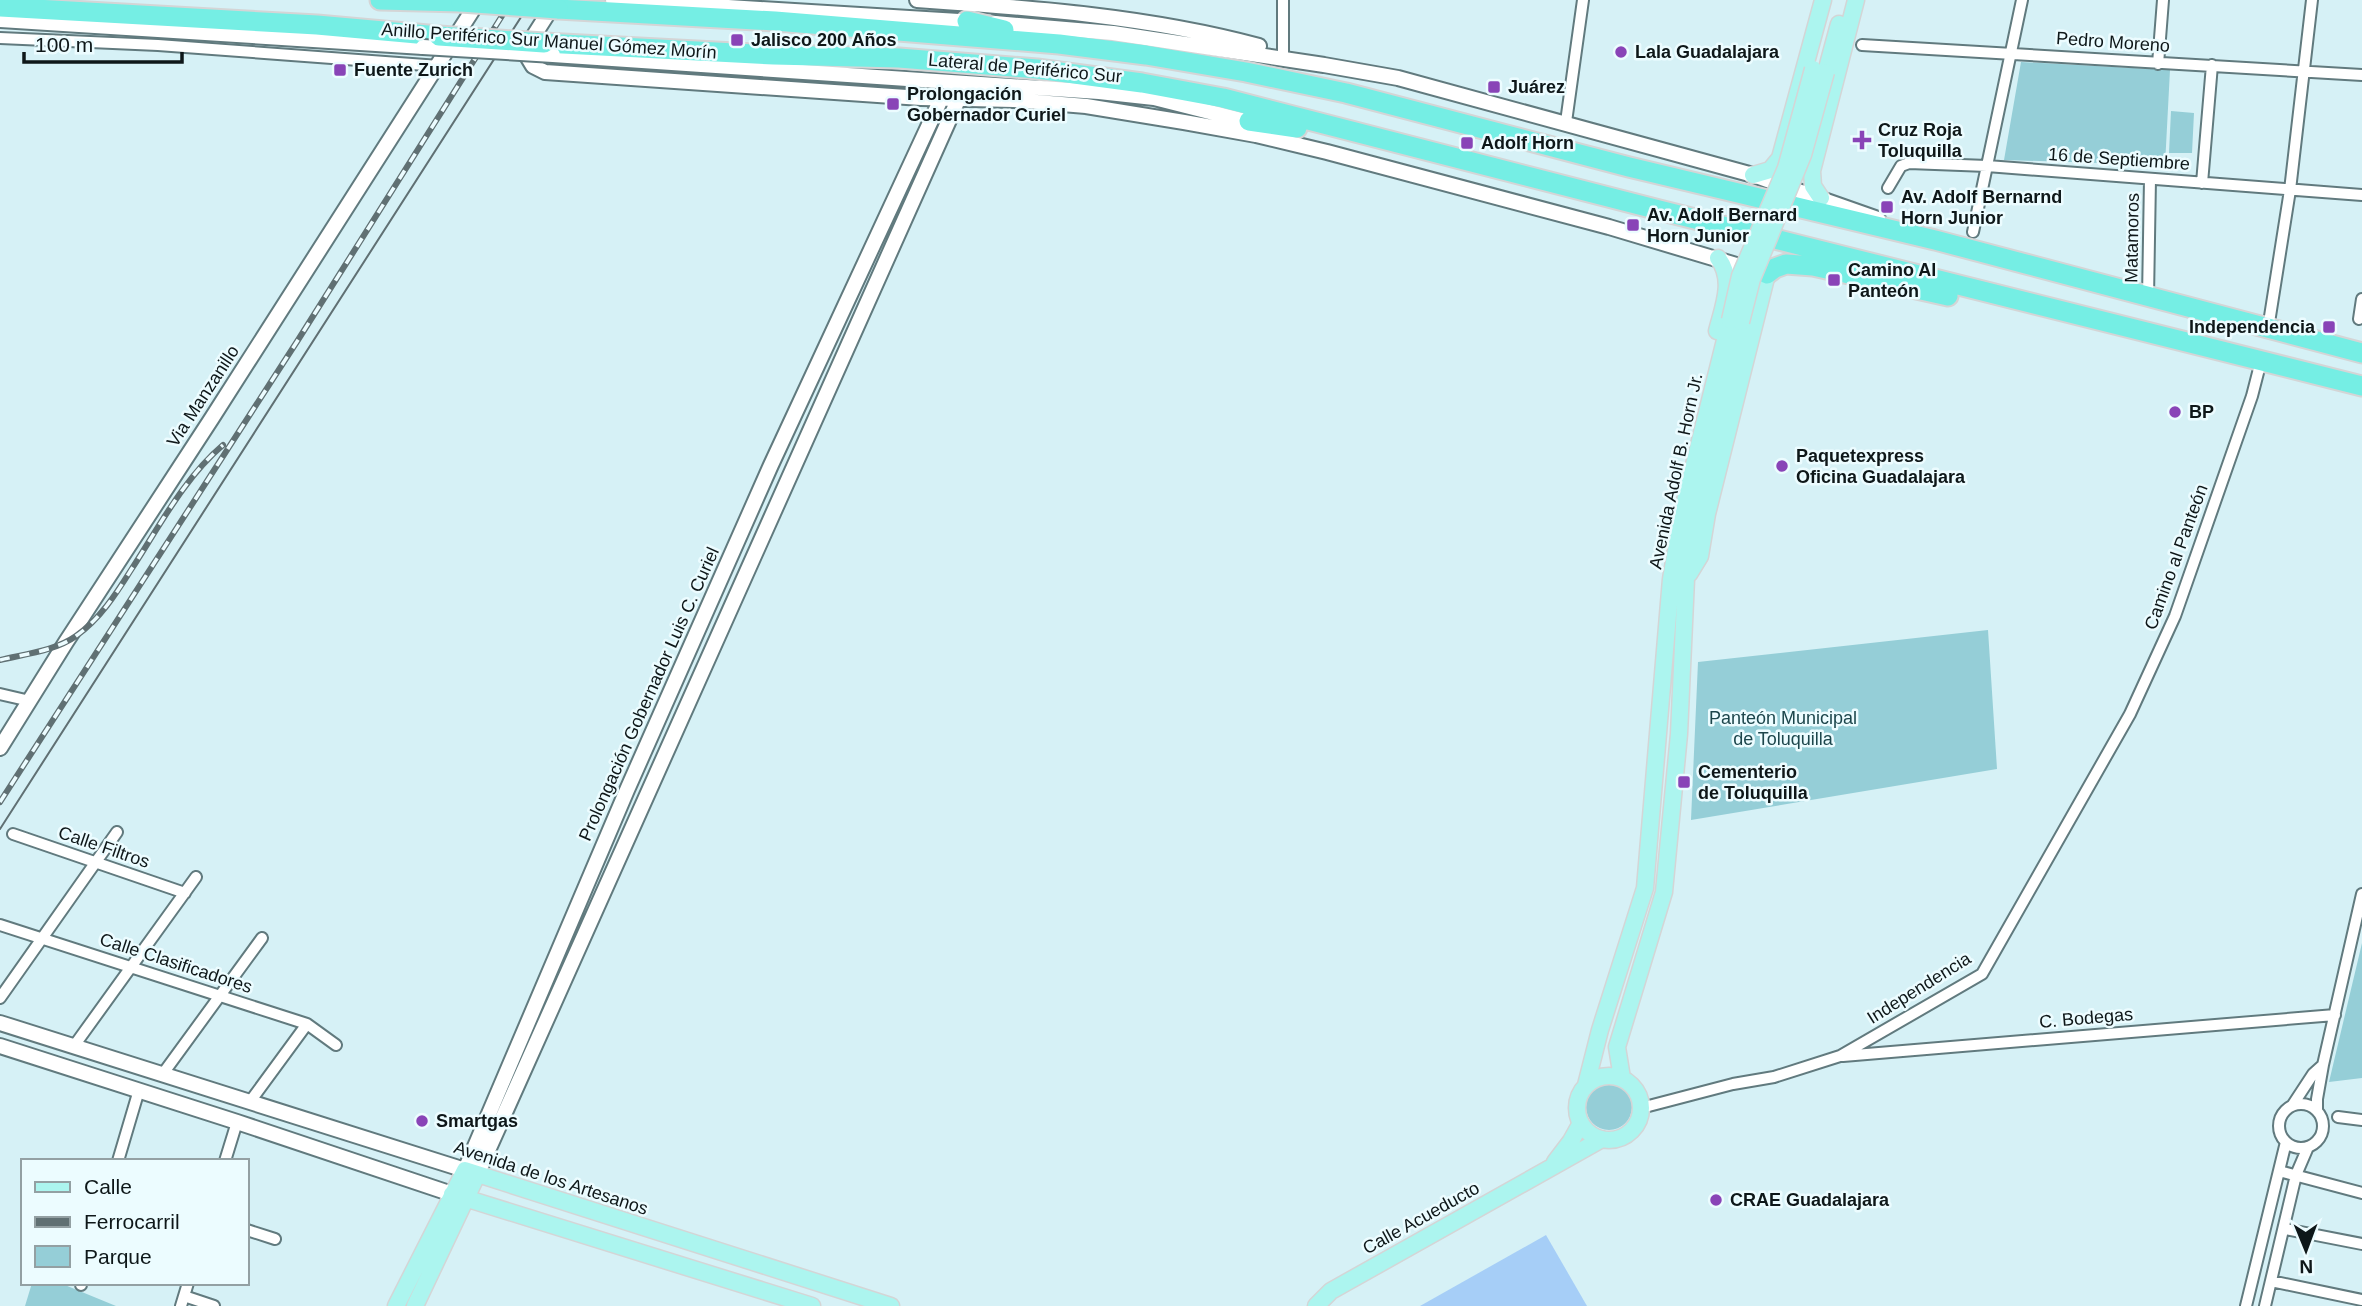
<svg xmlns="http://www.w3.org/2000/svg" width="2362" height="1306" viewBox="0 0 2362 1306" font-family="Arial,sans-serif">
<rect width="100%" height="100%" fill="#d6f1f6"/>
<path fill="#95ced7" d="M 2021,62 L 2170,70 L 2165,165 L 2004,160 Z
M 2171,111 L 2194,113 L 2192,153 L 2169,153 Z
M 1988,630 L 1997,769 L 1691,820 L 1698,662 Z
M 2362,943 L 2362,1078 L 2329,1082 Z
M1586 1107a23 23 0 1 1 46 0a23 23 0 1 1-46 0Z
M 32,1283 L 60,1283 L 116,1306 L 25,1306 Z"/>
<path fill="#a6cef7" d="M 1546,1235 L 1587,1306 L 1420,1306 Z"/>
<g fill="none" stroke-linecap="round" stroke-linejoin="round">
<defs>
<path id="street" d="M 0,38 L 158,45 L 439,66
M 1862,45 L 2362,75
M 1283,53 L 1283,0
M 2158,64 L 2163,0
M 1566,122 L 1583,0
M 2202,183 L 2212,65
M 1888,188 L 1901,166 L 1909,163 L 1987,166 L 2362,195
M 1973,232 L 2022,0
M 2148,298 L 2150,179
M 2359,319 L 2362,299
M 2268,329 L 2290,190 L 2312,0
M 0,694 L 30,701
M 13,834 L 185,893
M 0,925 L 307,1024 L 336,1045
M 0,998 L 117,832
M 74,1046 L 196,877
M 1843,1056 L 2335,1015
M 162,1075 L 262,938
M 249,1103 L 307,1024
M2279 1126a22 22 0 1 1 44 0a22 22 0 1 1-44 0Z
M 2292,1106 L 2313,1074 L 2323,1065
M 1641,1108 L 1733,1084 L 1774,1077 L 1840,1056 L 1982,974 L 2130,714 L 2175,616 L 2252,396 L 2261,361
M 2317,1111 L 2317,1099 L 2323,1065 L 2362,894
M 2338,1117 L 2362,1120
M 118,1161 L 139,1090
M 225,1161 L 237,1122
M 2279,1171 L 2362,1193
M 2285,1229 L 2362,1244
M 247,1230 L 275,1239
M 2271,1281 L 2362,1300
M 81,1285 L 81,1283
M 184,1296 L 214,1306
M 181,1306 L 188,1283
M 2246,1306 L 2286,1142
M 2265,1306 L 2296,1175 L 2308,1147"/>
<path id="secondary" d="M 613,0 L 975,22
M 917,0 C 1031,8 1148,16 1259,46
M 554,4 L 524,51 L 533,66 L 545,72 L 921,98 L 1014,100 L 1086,106 L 1184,122 L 1256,135 L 1327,152 L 1609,227 L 1753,270
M 0,20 L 423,47
M 995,23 L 1113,33 L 1324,65 L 1398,78 L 1753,175 L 1878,219
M 553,55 L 1099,92 L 1154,98 L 1257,124
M 0,748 L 66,642 L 212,418 L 479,0
M 0,1023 L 465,1170 L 627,790 L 771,465 L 941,99
M 0,1046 L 237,1122 L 452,1194
M 477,1175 L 958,100"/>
<path id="primary" d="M 1826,72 L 1839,24
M 1753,175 L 1770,170 L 1780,158 L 1823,0
M 1821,198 L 1813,186 L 1812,171 L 1856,0
M 1717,331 C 1723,307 1735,280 1718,258
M 1689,574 L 1700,556 L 1707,514 L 1767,274
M1577 1108a32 32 0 1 1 64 0a32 32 0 1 1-64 0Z
M 1622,1078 L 1617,1047 L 1664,892 L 1679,734 L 1686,579 L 1690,542 L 1741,322
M 1586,1085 L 1600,1030 L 1645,888 L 1671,579 L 1683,509 L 1730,320
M 1555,1162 L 1571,1141 L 1581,1123
M 452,1194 L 812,1306
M 396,1306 L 465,1170 L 891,1306
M 415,1306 L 477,1175
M 1316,1306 L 1331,1291 L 1602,1139"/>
<path id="highway" d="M 380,0 L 461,2
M 0,7 L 317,25 L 439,36
M 558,9 L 775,21 L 1059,44 L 1146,55 L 1246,72 L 1346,93 L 1629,167 L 1935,240 L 2362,353
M 967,21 L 1004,30
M 544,43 L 774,55 L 899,58 L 1037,69 L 1142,83 L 1223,98 L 1659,210 L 2362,386
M 1249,121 L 1297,128
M 1767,274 L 1775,268 L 1786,264 L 1813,266 L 1948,296"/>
</defs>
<use href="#street" stroke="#617a7e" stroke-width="14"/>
<use href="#secondary" stroke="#617a7e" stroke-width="18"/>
<use href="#primary" stroke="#d4d5d6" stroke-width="19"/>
<use href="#highway" stroke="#d4d5d6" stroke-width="23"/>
<use href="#street" stroke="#fff" stroke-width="10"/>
<use href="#secondary" stroke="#fff" stroke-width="14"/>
<use href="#primary" stroke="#acf5ef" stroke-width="16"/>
<use href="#highway" stroke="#75eee4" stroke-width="19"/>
<path stroke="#607073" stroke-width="2" d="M 0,829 L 532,0"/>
<defs>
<path id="rail" d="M 0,660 C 25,654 55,651 76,636 C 100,619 116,594 131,570 C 159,527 184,478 223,445
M 0,802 L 298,340 L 512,0"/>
</defs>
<use href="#rail" stroke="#607073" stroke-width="6"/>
<use href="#rail" stroke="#ecfcff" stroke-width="3.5" stroke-dasharray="10" stroke-linecap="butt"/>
<defs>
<path id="secondary-bridge" d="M 423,47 L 553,55"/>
<path id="primary-bridge" d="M 1730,320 L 1740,276 L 1786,168 L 1813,69
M 1741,322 L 1752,279 L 1803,155 L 1826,72"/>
<path id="highway-bridge" d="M 461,2 L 558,9
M 439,36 L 544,43"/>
</defs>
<use href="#secondary-bridge" stroke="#617a7e" stroke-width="18" stroke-linecap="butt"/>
<use href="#primary-bridge" stroke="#d4d5d6" stroke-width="19" stroke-linecap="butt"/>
<use href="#highway-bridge" stroke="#d4d5d6" stroke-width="23" stroke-linecap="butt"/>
<use href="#secondary-bridge" stroke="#fff" stroke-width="14"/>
<use href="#primary-bridge" stroke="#acf5ef" stroke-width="16"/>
<use href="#highway-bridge" stroke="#75eee4" stroke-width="19"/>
</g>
<g fill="#8944b7" stroke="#ecfcff" stroke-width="2.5">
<rect x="730" y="33" width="14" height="14" rx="3.5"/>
<circle cx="1621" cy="52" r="7"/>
<rect x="333" y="63" width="14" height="14" rx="3.5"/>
<rect x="1487" y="80" width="14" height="14" rx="3.5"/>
<rect x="886" y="97" width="14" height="14" rx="3.5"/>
<path d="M1858.5 129.5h7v7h7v7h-7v7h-7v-7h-7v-7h7z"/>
<rect x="1460" y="136" width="14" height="14" rx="3.5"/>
<rect x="1880" y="200" width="14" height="14" rx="3.5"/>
<rect x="1626" y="218" width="14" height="14" rx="3.5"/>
<rect x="1827" y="273" width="14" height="14" rx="3.5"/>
<rect x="2322" y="320" width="14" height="14" rx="3.5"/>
<circle cx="2175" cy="412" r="7"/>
<circle cx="1782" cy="466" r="7"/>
<rect x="1677" y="775" width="14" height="14" rx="3.5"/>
<circle cx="422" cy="1121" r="7"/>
<circle cx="1716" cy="1200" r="7"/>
</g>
<g text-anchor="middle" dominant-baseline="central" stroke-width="5" stroke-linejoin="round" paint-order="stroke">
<g font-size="18" font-weight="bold" fill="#0e1719" stroke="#ecfcff" text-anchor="start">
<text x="751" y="40">Jalisco 200 Años</text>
<text x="1635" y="52">Lala Guadalajara</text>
<text x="354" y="70">Fuente Zurich</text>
<text x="1508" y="87">Juárez</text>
<text x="907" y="94">Prolongación<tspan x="907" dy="21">Gobernador Curiel</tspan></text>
<text x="1878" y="130">Cruz Roja<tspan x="1878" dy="21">Toluquilla</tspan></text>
<text x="1481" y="143">Adolf Horn</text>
<text x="1901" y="197">Av. Adolf Bernarnd<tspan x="1901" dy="21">Horn Junior</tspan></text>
<text x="1647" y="215">Av. Adolf Bernard<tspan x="1647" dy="21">Horn Junior</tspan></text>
<text x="1848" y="270">Camino Al<tspan x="1848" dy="21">Panteón</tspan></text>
<text x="2315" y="327" text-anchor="end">Independencia</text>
<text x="2189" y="412">BP</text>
<text x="1796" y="456">Paquetexpress<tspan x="1796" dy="21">Oficina Guadalajara</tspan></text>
<text x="1698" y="772">Cementerio<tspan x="1698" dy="21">de Toluquilla</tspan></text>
<text x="436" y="1121">Smartgas</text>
<text x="1730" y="1200">CRAE Guadalajara</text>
</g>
<g font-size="18" fill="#0e1719" stroke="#ecfcff">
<text transform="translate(549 41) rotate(4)">Anillo Periférico Sur Manuel Gómez Morín</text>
<text transform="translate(2113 42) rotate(4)">Pedro Moreno</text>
<text transform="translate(1025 68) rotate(5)">Lateral de Periférico Sur</text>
<text transform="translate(2119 159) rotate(4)">16 de Septiembre</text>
<text transform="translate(2132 238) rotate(-89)">Matamoros</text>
<text transform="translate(203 396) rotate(-57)">Via Manzanillo</text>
<text transform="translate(1676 471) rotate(-78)">Avenida Adolf B. Horn Jr.</text>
<text transform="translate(2176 557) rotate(-70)">Camino al Panteón</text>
<text transform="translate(649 694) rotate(-66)">Prolongación Gobernador Luis C. Curiel</text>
<text transform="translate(104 847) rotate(19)">Calle Filtros</text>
<text transform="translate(176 963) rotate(18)">Calle Clasificadores</text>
<text transform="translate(1919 988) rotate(-32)">Independencia</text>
<text transform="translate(2086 1018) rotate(-5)">C. Bodegas</text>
<text transform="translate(551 1178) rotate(18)">Avenida de los Artesanos</text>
<text transform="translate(1421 1218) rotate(-29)">Calle Acueducto</text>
</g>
<g font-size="18" fill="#1c464c" stroke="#ecfcff">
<text x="1783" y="718">Panteón Municipal<tspan x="1783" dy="21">de Toluquilla</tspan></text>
</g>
</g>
<rect x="21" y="1159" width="228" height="126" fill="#ecfcff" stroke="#93a0a3" stroke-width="2"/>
<rect x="35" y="1182" width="35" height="10" fill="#acf5ef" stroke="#93a0a3" stroke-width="2"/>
<text x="84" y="1194" font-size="21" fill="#0e1719">Calle</text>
<rect x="35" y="1217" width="35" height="10" fill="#607073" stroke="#93a0a3" stroke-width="2"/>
<text x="84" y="1229" font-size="21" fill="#0e1719">Ferrocarril</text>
<rect x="35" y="1246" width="35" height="21" fill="#95ced7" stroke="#93a0a3" stroke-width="2"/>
<text x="84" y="1264" font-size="21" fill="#0e1719">Parque</text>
<g transform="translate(2306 1250) rotate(179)" stroke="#ecfcff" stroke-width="5" paint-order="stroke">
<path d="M0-5L12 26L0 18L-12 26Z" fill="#0e1719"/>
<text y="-10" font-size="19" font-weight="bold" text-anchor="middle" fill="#0e1719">N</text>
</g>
<path d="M24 52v10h158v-10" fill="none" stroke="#0e1719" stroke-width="3.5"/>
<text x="35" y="52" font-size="21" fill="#0e1719" stroke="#ecfcff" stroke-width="5" paint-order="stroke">100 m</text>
</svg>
